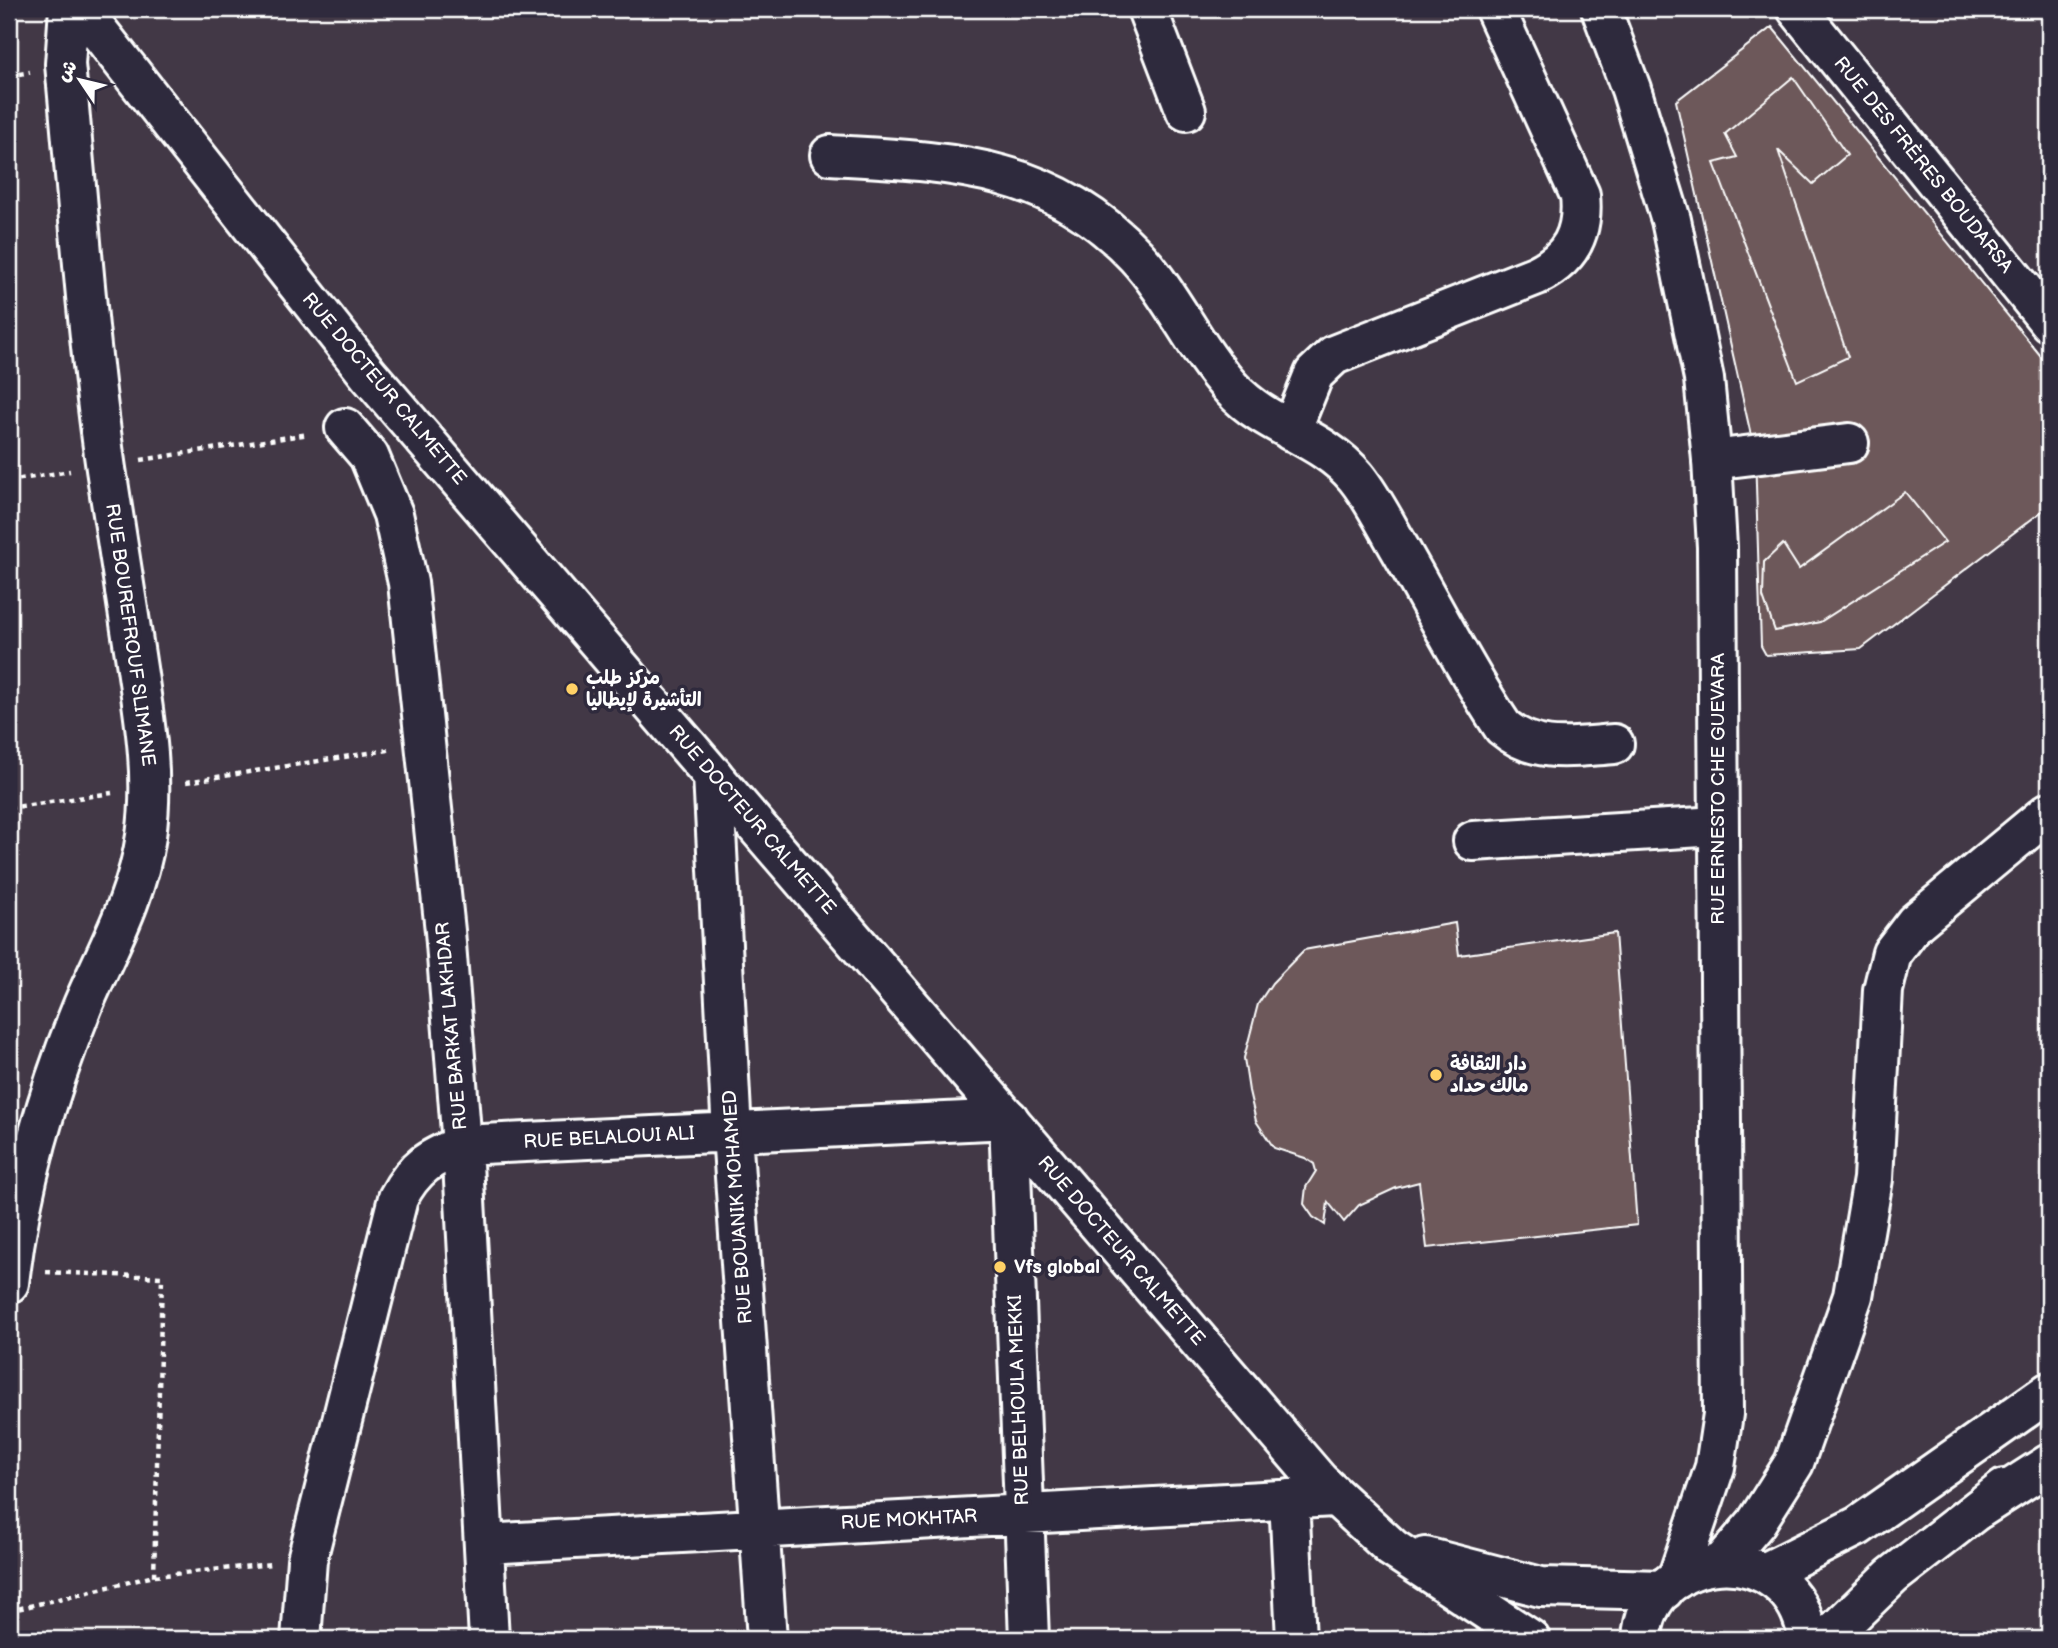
<svg xmlns="http://www.w3.org/2000/svg" width="2058" height="1648" viewBox="0 0 2058 1648" font-family="'Balsamiq Sans','Playpen Sans Arabic',sans-serif">
<rect width="100%" height="100%" fill="#423846"/>
<filter id="ink" filterUnits="userSpaceOnUse"><feTurbulence type="fractalNoise" baseFrequency=".0143" numOctaves="2"/><feDisplacementMap in="SourceGraphic" scale="14" xChannelSelector="R" yChannelSelector="G"/><feConvolveMatrix kernelMatrix="1 2 1 2 8 2 1 2 1" color-interpolation-filters="sRGB"/></filter>
<g filter="url(#ink)">
<path fill="#6d595a" stroke="#fff" stroke-width="2" d="M 1772,27 L 2049,366 L 2049,506 L 1861,649 L 1766,655 L 1761,646 L 1755,453 L 1676,101 Z
M 1793,77 L 1847,155 L 1813,184 L 1778,150 L 1848,357 L 1797,381 L 1714,163 L 1737,157 L 1725,134 Z
M 1905,492 L 1945,542 L 1820,622 L 1775,631 L 1763,597 L 1764,562 L 1783,544 L 1799,569 Z
M 1455,923 L 1459,955 L 1615,933 L 1637,1225 L 1427,1248 L 1419,1182 L 1396,1188 L 1359,1205 L 1344,1222 L 1328,1202 L 1325,1225 L 1313,1217 L 1304,1204 L 1306,1187 L 1316,1171 L 1314,1164 L 1305,1158 L 1274,1148 L 1256,1121 L 1249,1091 L 1244,1058 L 1258,1004 L 1272,983 L 1304,950 Z"/>
<g fill="none" stroke-linecap="round" stroke-linejoin="round">
<defs>
<path id="minor" d="M 1147,9 L 1186,111
M 830,155 C 947,162 1049,163 1136,256 C 1173,296 1195,349 1232,389 C 1268,428 1322,436 1356,477 C 1373,498 1386,525 1400,549 C 1434,608 1465,670 1503,727 C 1536,755 1573,747 1614,744
M 345,428 L 369,456 L 393,514 L 408,583 L 445,931 L 462,1145 L 489,1639
M 1291,431 L 1314,374 L 1334,355 L 1537,275 C 1571,258 1584,233 1580,195 L 1495,9
M 1712,460 L 1849,443
M 713,775 L 732,1133 L 767,1639
M 1473,841 L 1718,826
M 9,1283 C 20,1188 47,1093 83,1005 C 107,949 137,898 146,836 C 155,775 144,715 135,655 C 125,593 116,531 106,469 C 87,336 78,199 65,64 L 69,9
M 1289,1499 L 1296,1639
M 484,1544 L 1334,1497
M 1721,1564 L 1756,1523 L 1794,1463 L 1853,1296 L 1873,1179 L 1883,990 L 1892,953 L 1915,923 L 2049,812
M 301,1639 L 307,1560 L 398,1198 C 415,1166 430,1158 462,1145 L 1009,1119 L 1029,1639"/>
<path id="major" d="M 81,9 L 368,374 L 1319,1481 L 1392,1548 L 1530,1639
M 1425,1557 L 1541,1587 L 1664,1590
M 1764,1573 L 1858,1526 L 2049,1392
M 1642,1639 C 1646,1548 1792,1532 1808,1639
M 1827,1639 L 1892,1576 L 2004,1489"/>
<path id="highway" d="M 1601,9 L 1631,89 L 1671,220 L 1704,379 L 1712,460 L 1717,547 L 1723,1414 L 1715,1467 L 1677,1579
M 1797,9 L 2049,322
M 1979,1509 L 2049,1464"/>
</defs>
<use href="#minor" stroke="#fff" stroke-width="44"/>
<use href="#major" stroke="#fff" stroke-width="44"/>
<use href="#highway" stroke="#fff" stroke-width="44"/>
<path stroke="#fff" stroke-width="4.5" stroke-dasharray="5 5" stroke-linecap="butt" d="M 9,76 L 30,72
M 141,460 L 309,434
M 9,481 L 70,471
M 186,782 L 388,750
M 9,808 L 112,793
M 46,1272 L 162,1277 L 154,1576
M 9,1611 L 154,1576 L 272,1564"/>
<use href="#minor" stroke="#2f2a3d" stroke-width="38"/>
<use href="#major" stroke="#2f2a3d" stroke-width="38"/>
<use href="#highway" stroke="#2f2a3d" stroke-width="38"/>
</g>
</g>
<g fill="#ffd166" stroke="#2f2a3d" stroke-width="2.5">
<circle cx="572" cy="689" r="7"/>
<circle cx="1436" cy="1075" r="7"/>
<circle cx="1000" cy="1267" r="7"/>
</g>
<g text-anchor="middle" dominant-baseline="central" stroke-width="7" stroke-linejoin="round" paint-order="stroke">
<g font-size="19" fill="#fff" stroke="#2f2a3d">
<text transform="translate(1923 165) rotate(51)">RUE DES FRÈRES BOUDARSA</text>
<text transform="translate(384 389) rotate(50)">RUE DOCTEUR CALMETTE</text>
<text transform="translate(130 635) rotate(82)">RUE BOUREFROUF SLIMANE</text>
<text transform="translate(1718 789) rotate(-90)">RUE ERNESTO CHE GUEVARA</text>
<text transform="translate(752 820) rotate(49)">RUE DOCTEUR CALMETTE</text>
<text transform="translate(452 1026) rotate(-95)">RUE BARKAT LAKHDAR</text>
<text transform="translate(609 1138) rotate(-3)">RUE BELALOUI ALI</text>
<text transform="translate(738 1207) rotate(-94)">RUE BOUANIK MOHAMED</text>
<text transform="translate(1121 1251) rotate(49)">RUE DOCTEUR CALMETTE</text>
<text transform="translate(1019 1400) rotate(-92)">RUE BELHOULA MEKKI</text>
<text transform="translate(909 1520) rotate(-3)">RUE MOKHTAR</text>
</g>
<g font-size="19" font-weight="bold" fill="#fff" stroke="#2f2a3d" text-anchor="start">
<text x="586" y="678">مركز طلب<tspan x="586" dy="22">التأشيرة لإيطاليا</tspan></text>
<text x="1450" y="1064">دار الثقافة<tspan x="1450" dy="22">مالك حداد</tspan></text>
<text x="1014" y="1267">Vfs global</text>
</g>
</g>
<rect width="2058" height="1648" fill="none" stroke="#2f2a3d" stroke-width="35"/>
<rect x="18" y="18" width="2023" height="1613" fill="none" stroke="#fff" stroke-width="2.5" filter="url(#ink)"/>
<g transform="translate(80 80) rotate(305)" stroke="#2f2a3d" stroke-width="5" paint-order="stroke">
<path d="M0-5L12 26L0 18L-12 26Z" fill="#ffffff"/>
<text y="-10" font-size="19" font-weight="bold" text-anchor="middle" fill="#ffffff">ش</text>
</g>
</svg>
